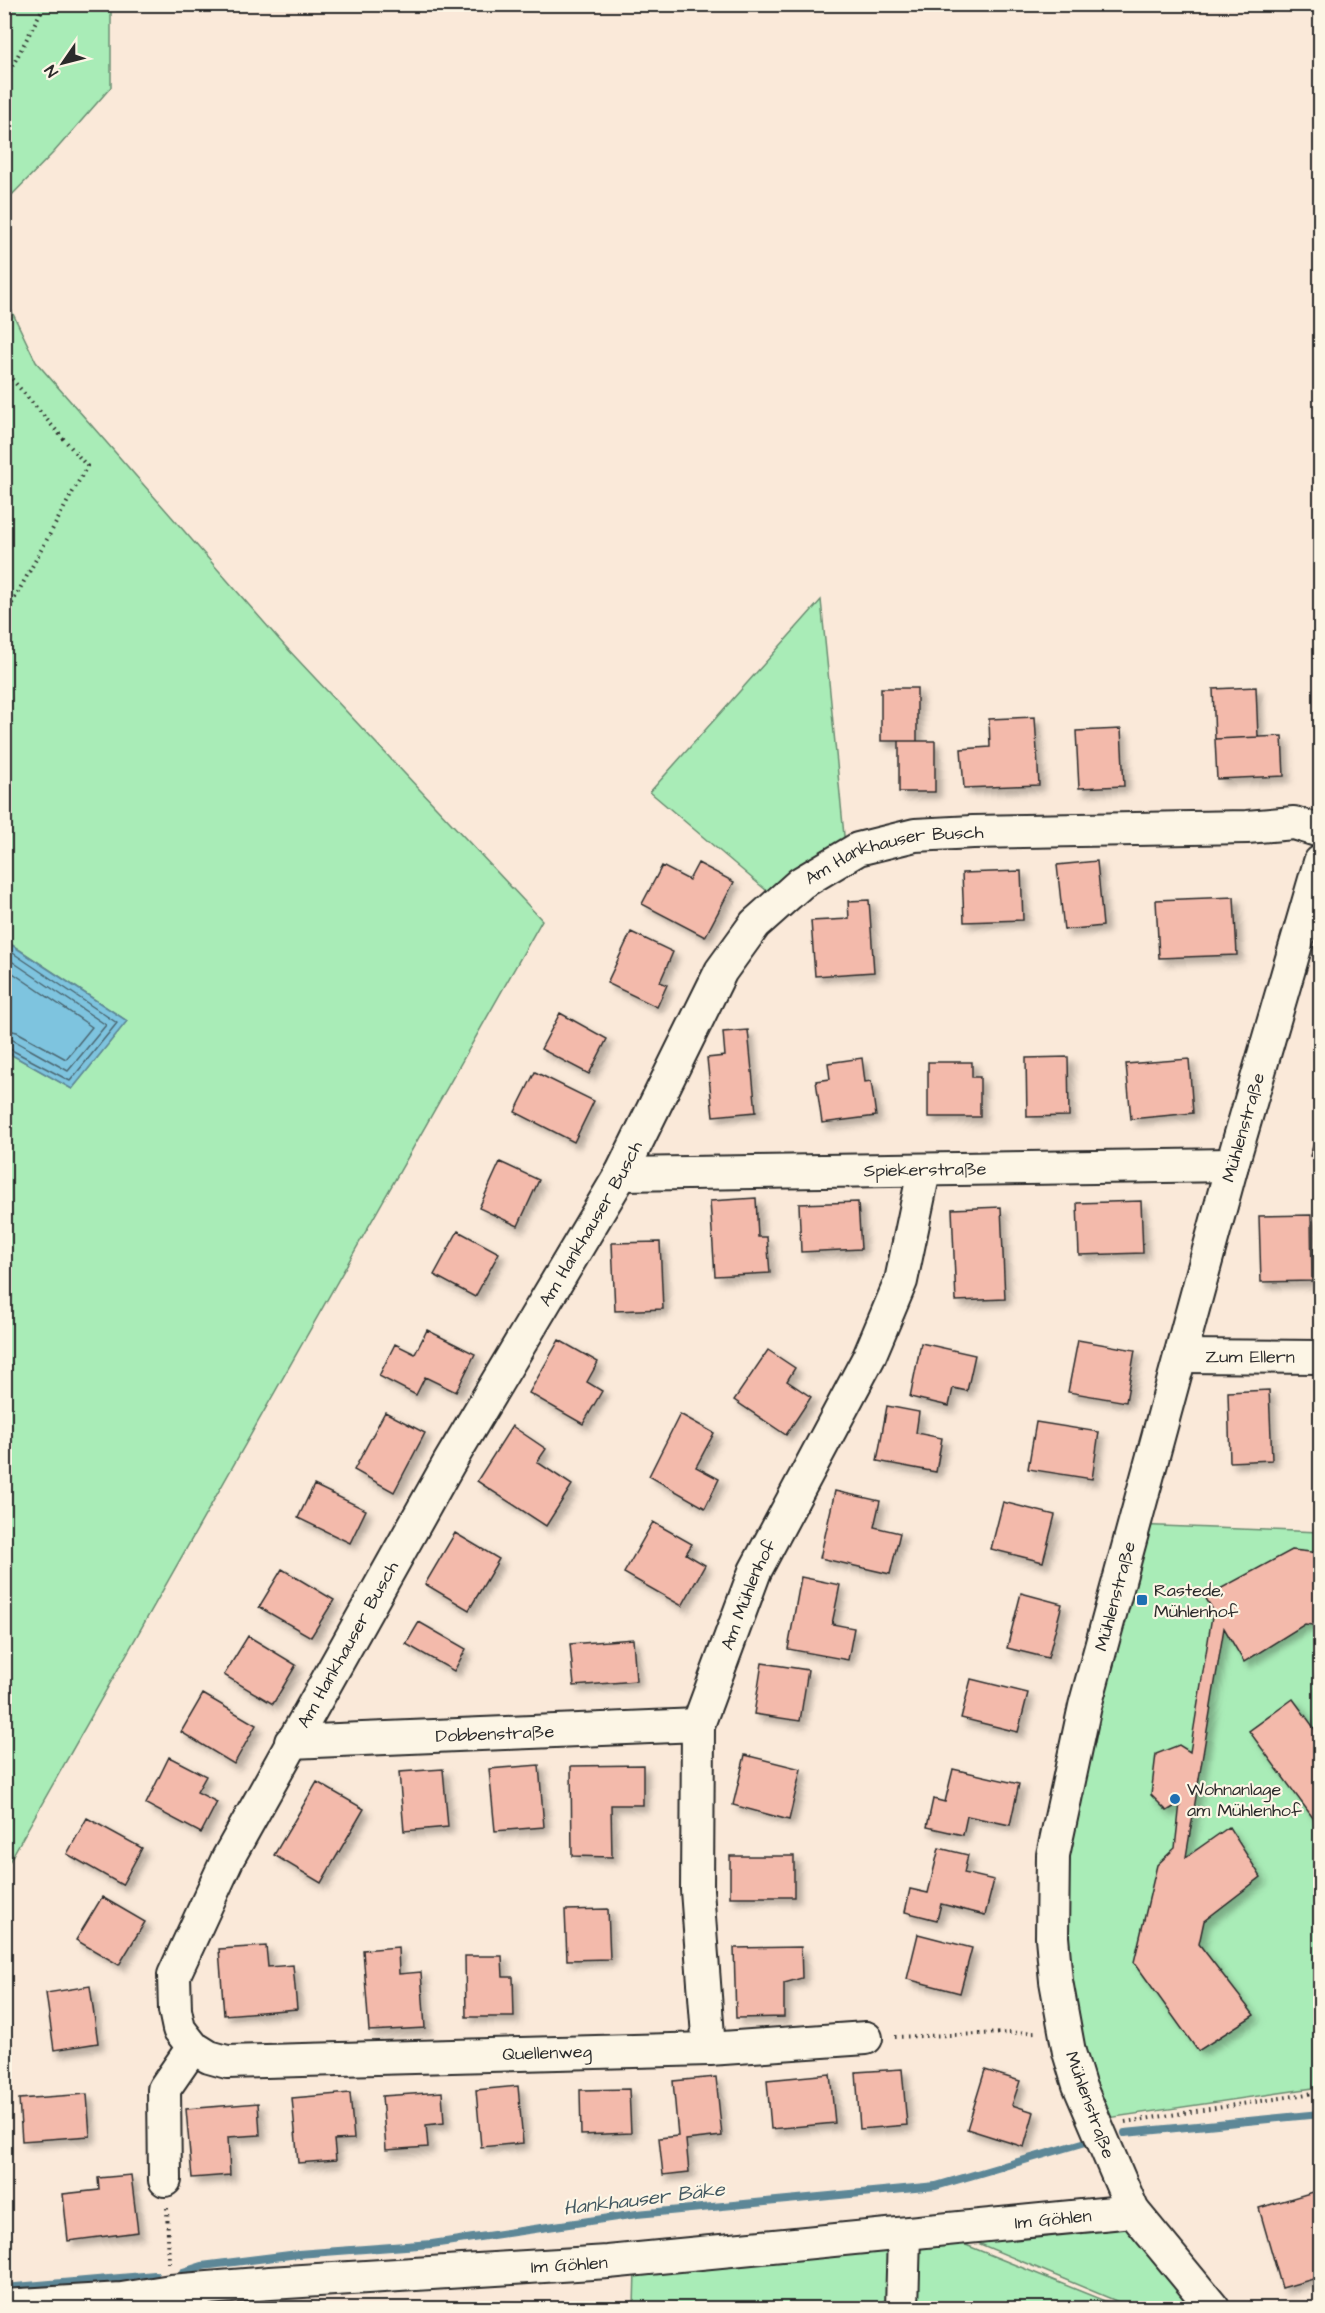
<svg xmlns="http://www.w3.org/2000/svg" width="1325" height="2313" viewBox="0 0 1325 2313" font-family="'Architects Daughter',sans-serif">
<defs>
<filter id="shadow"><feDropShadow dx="5.5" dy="5.5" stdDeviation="3" flood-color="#0004"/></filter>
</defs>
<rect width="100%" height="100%" fill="#fae9d9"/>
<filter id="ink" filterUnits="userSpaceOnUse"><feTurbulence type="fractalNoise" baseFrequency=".0167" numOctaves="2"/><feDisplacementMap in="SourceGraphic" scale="12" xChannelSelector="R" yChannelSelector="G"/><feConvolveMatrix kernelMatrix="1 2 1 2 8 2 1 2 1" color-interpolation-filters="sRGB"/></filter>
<g filter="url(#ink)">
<path fill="#a9ecb7" stroke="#6a8c71" stroke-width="1.5" d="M 5,4 L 111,5 L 111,87 L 54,152 L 5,202 Z
M 5,297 L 36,362 L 284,645 L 542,920 L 5,1869 L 5,1051 L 72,1089 L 127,1021 L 5,940 Z
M 821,600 L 846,856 L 780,902 L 650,792 Z
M 1134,1525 L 1320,1532 L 1320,2087 L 1101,2119 L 1052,1937 Z
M 1129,2219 L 1207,2308 L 1133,2308 L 961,2236 Z
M 951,2239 L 1122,2308 L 634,2308 L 635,2268 Z"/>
<path fill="#7ec4df" stroke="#5d8797" stroke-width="1.5" d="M 4,940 L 127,1021 L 72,1089 L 5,1051 Z"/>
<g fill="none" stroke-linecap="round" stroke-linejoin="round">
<path stroke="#4c6873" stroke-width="1.5" d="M 4,947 L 117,1023 L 70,1081 L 4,1046
M 4,956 L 106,1025 L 68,1071 L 13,1040 L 4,1038
M 4,967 L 92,1027 L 66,1059 L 17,1032 L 4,1029"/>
<path stroke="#5d8797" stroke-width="8" d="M 1125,2133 L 1320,2114
M 183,2272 L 202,2266 L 298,2254 L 432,2244 L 637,2214 L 936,2186 L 1086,2142
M 4,2288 L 155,2275"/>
</g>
<path fill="#f3baab" stroke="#2b2b2b" stroke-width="1.5" filter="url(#shadow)" d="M 1256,687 L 1258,737 L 1215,739 L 1213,689 Z
M 881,688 L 917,688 L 917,741 L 881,741 Z
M 1035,717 L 1039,785 L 964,788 L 961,749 L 990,747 L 989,719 Z
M 1121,729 L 1124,786 L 1079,788 L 1076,731 Z
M 1282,736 L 1284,776 L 1217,779 L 1215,739 Z
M 899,741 L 935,741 L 935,792 L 899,792 Z
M 1097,861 L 1103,926 L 1064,930 L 1057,865 Z
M 698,863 L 734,882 L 705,937 L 642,904 L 662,866 L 689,880 Z
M 1021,871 L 1023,920 L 964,922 L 962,873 Z
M 1234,897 L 1237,955 L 1159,958 L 1156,900 Z
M 869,900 L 874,972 L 815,976 L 811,921 L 849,919 L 848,901 Z
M 631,932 L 673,952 L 660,982 L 667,985 L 657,1007 L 607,983 Z
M 560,1013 L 607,1039 L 589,1074 L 541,1049 Z
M 748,1030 L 756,1112 L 713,1116 L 707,1058 L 725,1056 L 723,1032 Z
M 1068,1057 L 1069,1116 L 1027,1117 L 1026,1058 Z
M 862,1058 L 865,1082 L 871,1081 L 876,1116 L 822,1123 L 816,1081 L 830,1079 L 828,1063 Z
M 1189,1059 L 1193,1113 L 1131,1119 L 1126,1064 Z
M 928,1062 L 972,1062 L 972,1077 L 980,1077 L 980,1117 L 928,1117 Z
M 535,1072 L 594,1101 L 574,1142 L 515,1112 Z
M 1320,1123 L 1320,1159 L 1310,1156 Z
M 500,1162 L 539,1180 L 518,1226 L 479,1208 Z
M 756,1198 L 758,1237 L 767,1237 L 770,1273 L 715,1276 L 710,1201 Z
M 1141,1201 L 1143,1253 L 1079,1255 L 1077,1203 Z
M 858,1202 L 861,1249 L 801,1252 L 799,1204 Z
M 1001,1207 L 1005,1299 L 956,1301 L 952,1209 Z
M 1311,1215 L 1312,1281 L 1261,1282 L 1259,1216 Z
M 458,1231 L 499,1253 L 475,1297 L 434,1275 Z
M 660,1242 L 663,1309 L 615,1311 L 612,1243 Z
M 427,1330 L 475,1354 L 456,1392 L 425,1377 L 416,1395 L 379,1376 L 395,1344 L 415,1354 Z
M 559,1340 L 598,1362 L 587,1382 L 602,1391 L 583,1424 L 529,1393 Z
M 1078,1340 L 1135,1350 L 1126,1402 L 1068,1392 Z
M 921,1343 L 975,1355 L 967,1391 L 953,1388 L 949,1406 L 910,1397 Z
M 768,1350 L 795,1368 L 787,1381 L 811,1397 L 786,1435 L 734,1400 Z
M 1269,1390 L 1272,1460 L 1230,1462 L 1228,1392 Z
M 1314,1392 L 1320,1392 L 1320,1447 L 1316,1448 Z
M 887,1406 L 919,1412 L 916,1433 L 942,1438 L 936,1472 L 877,1461 Z
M 385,1412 L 425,1433 L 394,1492 L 354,1470 Z
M 680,1414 L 714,1433 L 696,1467 L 719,1479 L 705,1508 L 649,1476 Z
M 1036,1422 L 1099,1432 L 1092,1479 L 1028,1469 Z
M 512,1426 L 546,1449 L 537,1462 L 572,1485 L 546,1526 L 477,1481 Z
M 314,1485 L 366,1510 L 350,1543 L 298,1518 Z
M 835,1491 L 880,1501 L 874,1527 L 900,1533 L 890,1574 L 820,1558 Z
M 1003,1502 L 1055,1515 L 1043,1562 L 991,1549 Z
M 653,1522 L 692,1544 L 686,1554 L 705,1565 L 682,1606 L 624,1573 Z
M 455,1533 L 499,1559 L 469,1610 L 425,1584 Z
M 1292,1550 L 1320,1553 L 1320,1626 L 1305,1624 L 1244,1662 L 1224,1628 L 1186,1857 L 1229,1827 L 1261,1877 L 1204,1921 L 1199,1944 L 1254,2015 L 1198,2051 L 1134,1962 L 1157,1865 L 1175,1848 L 1180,1803 L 1167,1811 L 1151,1795 L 1156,1754 L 1179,1745 L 1190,1752 L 1213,1610 L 1205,1597 Z
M 282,1569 L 334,1600 L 311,1637 L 259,1607 Z
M 801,1577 L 840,1585 L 832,1624 L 854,1628 L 848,1660 L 788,1649 Z
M 1021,1593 L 1062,1604 L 1048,1658 L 1007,1648 Z
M 419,1622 L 466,1649 L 454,1671 L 406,1644 Z
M 248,1636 L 296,1665 L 273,1704 L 224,1675 Z
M 633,1639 L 636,1681 L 574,1686 L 570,1644 Z
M 762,1663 L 808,1670 L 800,1721 L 754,1714 Z
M 971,1679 L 1028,1693 L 1018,1732 L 961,1718 Z
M 203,1694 L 256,1725 L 234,1764 L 181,1732 Z
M 1293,1699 L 1320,1736 L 1320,1819 L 1316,1822 L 1249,1731 Z
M 745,1755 L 801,1769 L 789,1820 L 733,1805 Z
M 169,1757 L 206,1776 L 197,1792 L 217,1802 L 201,1833 L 146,1804 Z
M 539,1765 L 544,1827 L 495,1831 L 489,1769 Z
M 643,1765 L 643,1805 L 611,1805 L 612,1857 L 572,1856 L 571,1766 Z
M 443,1769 L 448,1827 L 404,1831 L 399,1772 Z
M 953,1769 L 1019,1784 L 1010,1825 L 967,1816 L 963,1835 L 927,1827 L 933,1799 L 945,1802 Z
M 317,1782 L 364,1809 L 321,1883 L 274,1855 Z
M 87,1818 L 142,1848 L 122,1885 L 67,1854 Z
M 939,1848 L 968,1855 L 964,1873 L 994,1880 L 985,1915 L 941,1904 L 937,1920 L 905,1912 L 910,1889 L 928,1893 Z
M 730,1856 L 794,1856 L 794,1897 L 730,1897 Z
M 102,1897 L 145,1922 L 119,1965 L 76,1940 Z
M 608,1909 L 610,1959 L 567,1960 L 565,1910 Z
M 918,1934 L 972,1948 L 960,1993 L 907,1979 Z
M 266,1946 L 268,1967 L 293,1965 L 297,2009 L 224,2015 L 219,1949 Z
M 398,1947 L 399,1974 L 421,1972 L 425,2028 L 369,2031 L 363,1950 Z
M 801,1947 L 802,1978 L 784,1983 L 784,2017 L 736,2018 L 734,1948 Z
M 465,1956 L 502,1956 L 503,1977 L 513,1977 L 514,2017 L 466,2017 Z
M 90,1986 L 98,2043 L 54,2050 L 46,1993 Z
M 902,2069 L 907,2125 L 860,2129 L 856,2072 Z
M 985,2070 L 1020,2081 L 1012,2105 L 1034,2112 L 1024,2147 L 967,2129 Z
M 830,2074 L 835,2123 L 771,2129 L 767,2080 Z
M 716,2077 L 722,2136 L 686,2140 L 689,2172 L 663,2175 L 659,2138 L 678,2136 L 673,2081 Z
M 518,2086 L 523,2143 L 481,2147 L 476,2090 Z
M 629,2089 L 631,2133 L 581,2135 L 580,2090 Z
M 442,2092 L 444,2123 L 426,2125 L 428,2147 L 386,2150 L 382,2096 Z
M 350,2093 L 354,2139 L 334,2140 L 336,2160 L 298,2163 L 292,2098 Z
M 87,2094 L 90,2136 L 22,2141 L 19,2099 Z
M 258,2103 L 260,2135 L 228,2137 L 230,2175 L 192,2178 L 186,2109 Z
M 131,2175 L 138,2232 L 68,2241 L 63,2194 L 99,2190 L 98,2178 Z
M 1320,2190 L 1320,2232 L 1316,2233 L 1320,2250 L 1320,2277 L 1282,2288 L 1259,2208 Z"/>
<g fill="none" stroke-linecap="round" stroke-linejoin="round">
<defs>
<g id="minor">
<path id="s1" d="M 621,1174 L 1232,1165"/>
<path id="s2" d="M 1180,1356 L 1320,1357"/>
<path id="s3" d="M 291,1742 L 698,1725"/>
<path id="s4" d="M 866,2038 L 709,2049 L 227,2062 L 209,2057 L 193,2047 L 179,2029 L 175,2010 L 174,1975 L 228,1858 L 449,1463 L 621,1174 L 721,971 L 755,924 L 801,883 L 858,849 L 915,835 L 973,832 L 1247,827 L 1294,823 L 1320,831"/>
<path id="s5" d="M 709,2049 L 697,1890 L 698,1725 L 755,1571 L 869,1357 L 901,1281 L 924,1171"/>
<path d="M 165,2180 L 164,2089 L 193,2047"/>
<path id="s6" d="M 4,2306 L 122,2299 L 171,2291 L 270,2283 L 608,2262 L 1133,2211"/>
<path d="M 902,2308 L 904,2235"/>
<path id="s7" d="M 1213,2308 L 1133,2211 L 1079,2085 L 1069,2052 L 1056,1981 L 1052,1937 L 1053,1855 L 1085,1706 L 1232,1165 L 1320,862"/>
</g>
</defs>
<use href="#minor" stroke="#2b2b2b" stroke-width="36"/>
<path stroke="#2b2b2b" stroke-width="4" stroke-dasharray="1.5 4.5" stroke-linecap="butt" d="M 4,82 L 45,4
M 4,370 L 87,466 L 4,618
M 895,2037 L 1037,2032
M 1125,2122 L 1320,2092
M 167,2208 L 169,2263"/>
<use href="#minor" stroke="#fcf5e5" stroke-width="32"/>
</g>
</g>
<g fill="#1f6fb2" stroke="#fcf5e5" stroke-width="2">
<rect x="1136" y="1594" width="12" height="12" rx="3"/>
<circle cx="1175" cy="1799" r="6"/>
</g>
<g text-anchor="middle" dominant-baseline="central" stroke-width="4.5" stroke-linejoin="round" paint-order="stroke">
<g font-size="18" fill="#2b2b2b" stroke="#fcf5e5">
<text stroke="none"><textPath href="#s4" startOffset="2118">Am Hankhauser Busch</textPath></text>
<text stroke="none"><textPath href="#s7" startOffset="1248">Mühlenstraße</textPath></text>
<text stroke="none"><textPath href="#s1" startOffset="304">Spiekerstraße</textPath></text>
<text stroke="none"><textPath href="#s4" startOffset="1614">Am Hankhauser Busch</textPath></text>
<text stroke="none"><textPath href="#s2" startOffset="70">Zum Ellern</textPath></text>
<text stroke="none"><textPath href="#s7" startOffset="762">Mühlenstraße</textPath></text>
<text stroke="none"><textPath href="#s5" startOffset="464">Am Mühlenhof</textPath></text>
<text stroke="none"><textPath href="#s4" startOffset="1128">Am Hankhauser Busch</textPath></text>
<text stroke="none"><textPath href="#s3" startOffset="204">Dobbenstraße</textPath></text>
<text transform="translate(547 2053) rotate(-2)">Quellenweg</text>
<text transform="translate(1090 2105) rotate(70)">Mühlenstraße</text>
<text stroke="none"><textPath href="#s6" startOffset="1053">Im Göhlen</textPath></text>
<text stroke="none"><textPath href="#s6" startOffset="567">Im Göhlen</textPath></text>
</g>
<g font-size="18" fill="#2b2b2b" stroke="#fcf5e5" text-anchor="start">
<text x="1154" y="1590">Rastede,<tspan x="1154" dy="21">Mühlenhof</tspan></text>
<text x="1187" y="1789">Wohnanlage<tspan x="1187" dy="21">am Mühlenhof</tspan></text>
</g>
<g font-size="20" font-style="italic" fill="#445961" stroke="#fcf5e5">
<text transform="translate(644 2199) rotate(-7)">Hankhauser Bäke</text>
</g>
</g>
<rect width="1325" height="2313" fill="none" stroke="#fcf5e5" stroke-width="24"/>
<rect x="12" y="12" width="1301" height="2289" fill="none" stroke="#2b2b2b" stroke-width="2" filter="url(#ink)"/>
<g transform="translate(63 63) rotate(235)" stroke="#fcf5e5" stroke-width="4.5" paint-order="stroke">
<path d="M0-4.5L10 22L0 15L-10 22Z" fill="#2b2b2b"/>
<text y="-9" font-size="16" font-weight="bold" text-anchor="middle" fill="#2b2b2b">N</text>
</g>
</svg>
